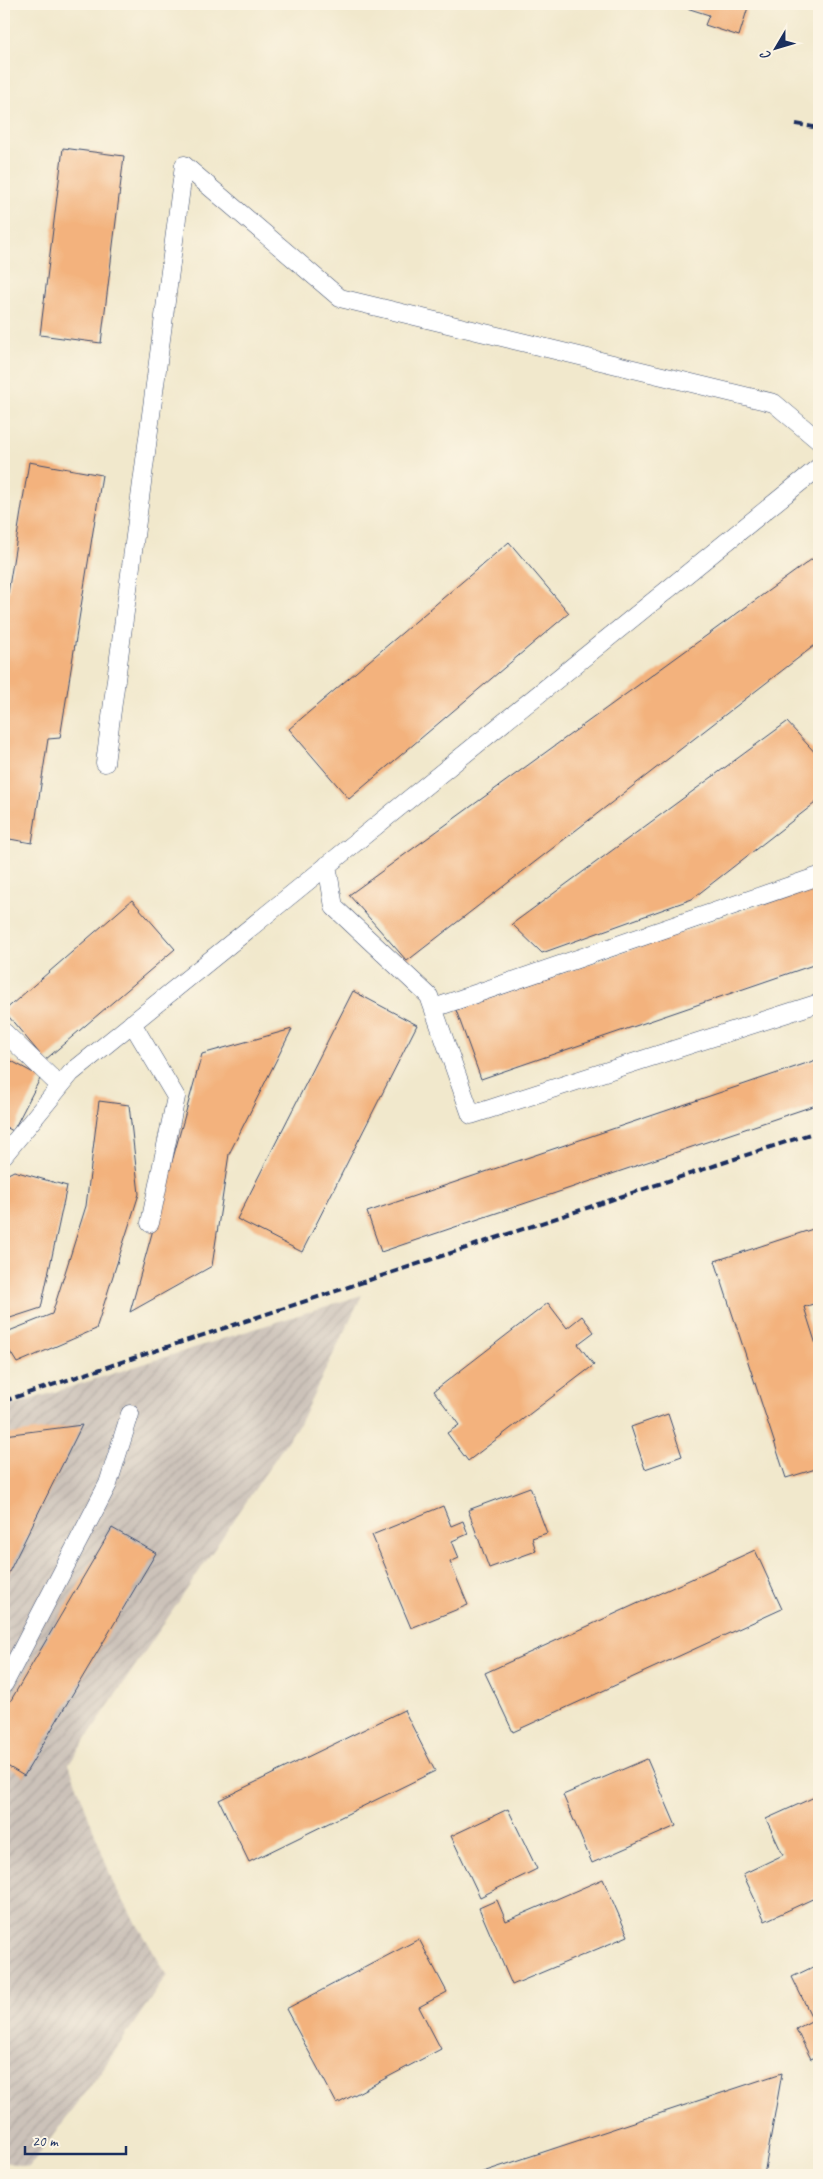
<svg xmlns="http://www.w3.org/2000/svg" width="823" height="2179" viewBox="0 0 823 2179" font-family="Caveat,sans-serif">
<defs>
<pattern id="industrial-furrows" width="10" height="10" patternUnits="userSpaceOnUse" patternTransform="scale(1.25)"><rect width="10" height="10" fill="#ccc2b9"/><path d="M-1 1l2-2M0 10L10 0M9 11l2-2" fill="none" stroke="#afa7a1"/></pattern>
</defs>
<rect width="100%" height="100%" fill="#fcf5e5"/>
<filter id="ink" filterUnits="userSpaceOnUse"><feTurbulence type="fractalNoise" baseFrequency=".02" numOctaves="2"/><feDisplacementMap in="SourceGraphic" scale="10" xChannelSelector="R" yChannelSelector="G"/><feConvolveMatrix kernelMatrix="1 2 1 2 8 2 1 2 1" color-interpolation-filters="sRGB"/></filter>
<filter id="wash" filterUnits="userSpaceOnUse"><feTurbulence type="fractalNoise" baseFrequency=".0096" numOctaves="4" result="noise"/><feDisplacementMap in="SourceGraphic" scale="20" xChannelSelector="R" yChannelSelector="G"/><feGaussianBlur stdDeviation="1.12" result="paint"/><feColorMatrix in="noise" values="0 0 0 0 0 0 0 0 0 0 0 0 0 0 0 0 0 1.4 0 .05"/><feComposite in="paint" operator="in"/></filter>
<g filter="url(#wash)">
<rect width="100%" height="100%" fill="#f1e8cc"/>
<path fill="url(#industrial-furrows)" d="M 362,1295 L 300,1422 L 69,1764 L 114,1885 L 167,1975 L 100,2073 L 29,2167 L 4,2162 L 4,1408 Z"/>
<g id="blocks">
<path fill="#f3b27d" d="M 674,4 L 749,4 L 739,36 L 705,25 L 709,15 Z
M 63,148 L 124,156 L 101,343 L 40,335 Z
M 29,462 L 102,475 L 60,738 L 48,739 L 32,843 L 4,838 L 4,618 Z
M 509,542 L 569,613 L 349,799 L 289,729 Z
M 819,554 L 819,642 L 407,961 L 349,895 Z
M 787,722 L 819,757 L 819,800 L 692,899 L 542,953 L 512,924 Z
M 819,885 L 819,963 L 481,1079 L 456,1010 Z
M 132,900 L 175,949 L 45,1060 L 4,1011 Z
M 353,991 L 417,1025 L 302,1252 L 237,1219 Z
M 292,1029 L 229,1154 L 212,1266 L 130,1312 L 202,1054 Z
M 4,1057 L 41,1077 L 13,1131 L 4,1126 Z
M 819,1059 L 819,1104 L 381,1252 L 367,1212 Z
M 99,1101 L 129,1105 L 139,1194 L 96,1329 L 17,1363 L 4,1342 L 4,1333 L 52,1314 L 86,1206 Z
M 14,1171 L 67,1186 L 41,1308 L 4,1320 L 4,1176 Z
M 819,1227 L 819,1302 L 804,1307 L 819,1354 L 819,1468 L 786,1478 L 715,1261 Z
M 548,1303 L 567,1328 L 582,1316 L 594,1332 L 578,1344 L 594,1365 L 468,1461 L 447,1433 L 459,1425 L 434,1391 Z
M 668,1414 L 682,1456 L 645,1469 L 631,1427 Z
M 82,1425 L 4,1582 L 4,1435 Z
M 530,1487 L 547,1533 L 532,1538 L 536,1551 L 489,1568 L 468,1510 Z
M 443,1506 L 451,1526 L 463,1521 L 468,1534 L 452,1541 L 459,1558 L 450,1562 L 468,1605 L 411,1628 L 372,1535 Z
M 112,1528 L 156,1553 L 24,1776 L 4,1764 L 4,1712 Z
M 755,1550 L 782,1609 L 513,1732 L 485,1673 Z
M 404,1710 L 435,1771 L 249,1862 L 219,1800 Z
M 647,1759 L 676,1826 L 592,1863 L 563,1795 Z
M 819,1795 L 819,1896 L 765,1921 L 743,1874 L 783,1855 L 766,1819 Z
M 508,1809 L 537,1869 L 480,1897 L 451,1836 Z
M 603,1879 L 628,1936 L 512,1985 L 479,1908 L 497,1900 L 506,1921 Z
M 419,1939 L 447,1992 L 419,2007 L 441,2049 L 337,2104 L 286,2009 Z
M 819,1964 L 819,2055 L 811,2059 L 796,2029 L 813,2020 L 792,1977 Z
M 782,2073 L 764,2175 L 474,2175 Z"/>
</g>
</g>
<g filter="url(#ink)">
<use href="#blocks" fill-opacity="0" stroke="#3b4b6e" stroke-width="1"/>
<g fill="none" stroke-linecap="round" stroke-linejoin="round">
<defs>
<path id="lane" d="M 105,763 L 184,165 L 340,298 L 774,403 L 819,441
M 327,865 L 334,907 L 429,996 L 471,1115 L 819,1003
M 434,1008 L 819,876
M 132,1023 L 176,1097 L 150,1223
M 4,1032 L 60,1086
M 4,1155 L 71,1073 L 819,467
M 4,1684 L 108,1484 L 130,1414"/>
</defs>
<use href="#lane" stroke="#3b4b6e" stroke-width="19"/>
<use href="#lane" stroke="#fff" stroke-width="18"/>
<path stroke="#1b2f5e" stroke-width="4" stroke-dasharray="8 4" stroke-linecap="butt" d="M 796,124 L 819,128
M 4,1401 L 819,1131"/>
</g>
</g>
<rect width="823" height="2179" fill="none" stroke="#fcf5e5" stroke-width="20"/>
<g transform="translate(776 48) rotate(232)" stroke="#fcf5e5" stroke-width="4" paint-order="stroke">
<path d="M0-4L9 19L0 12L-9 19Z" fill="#1b2f5e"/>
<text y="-8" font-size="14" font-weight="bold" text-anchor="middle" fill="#1b2f5e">С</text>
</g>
<path d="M25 2146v8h101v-8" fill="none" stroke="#1b2f5e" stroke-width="2.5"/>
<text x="32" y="2146" font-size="15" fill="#1b2f5e" stroke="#fcf5e5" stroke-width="4" paint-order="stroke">20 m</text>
</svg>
